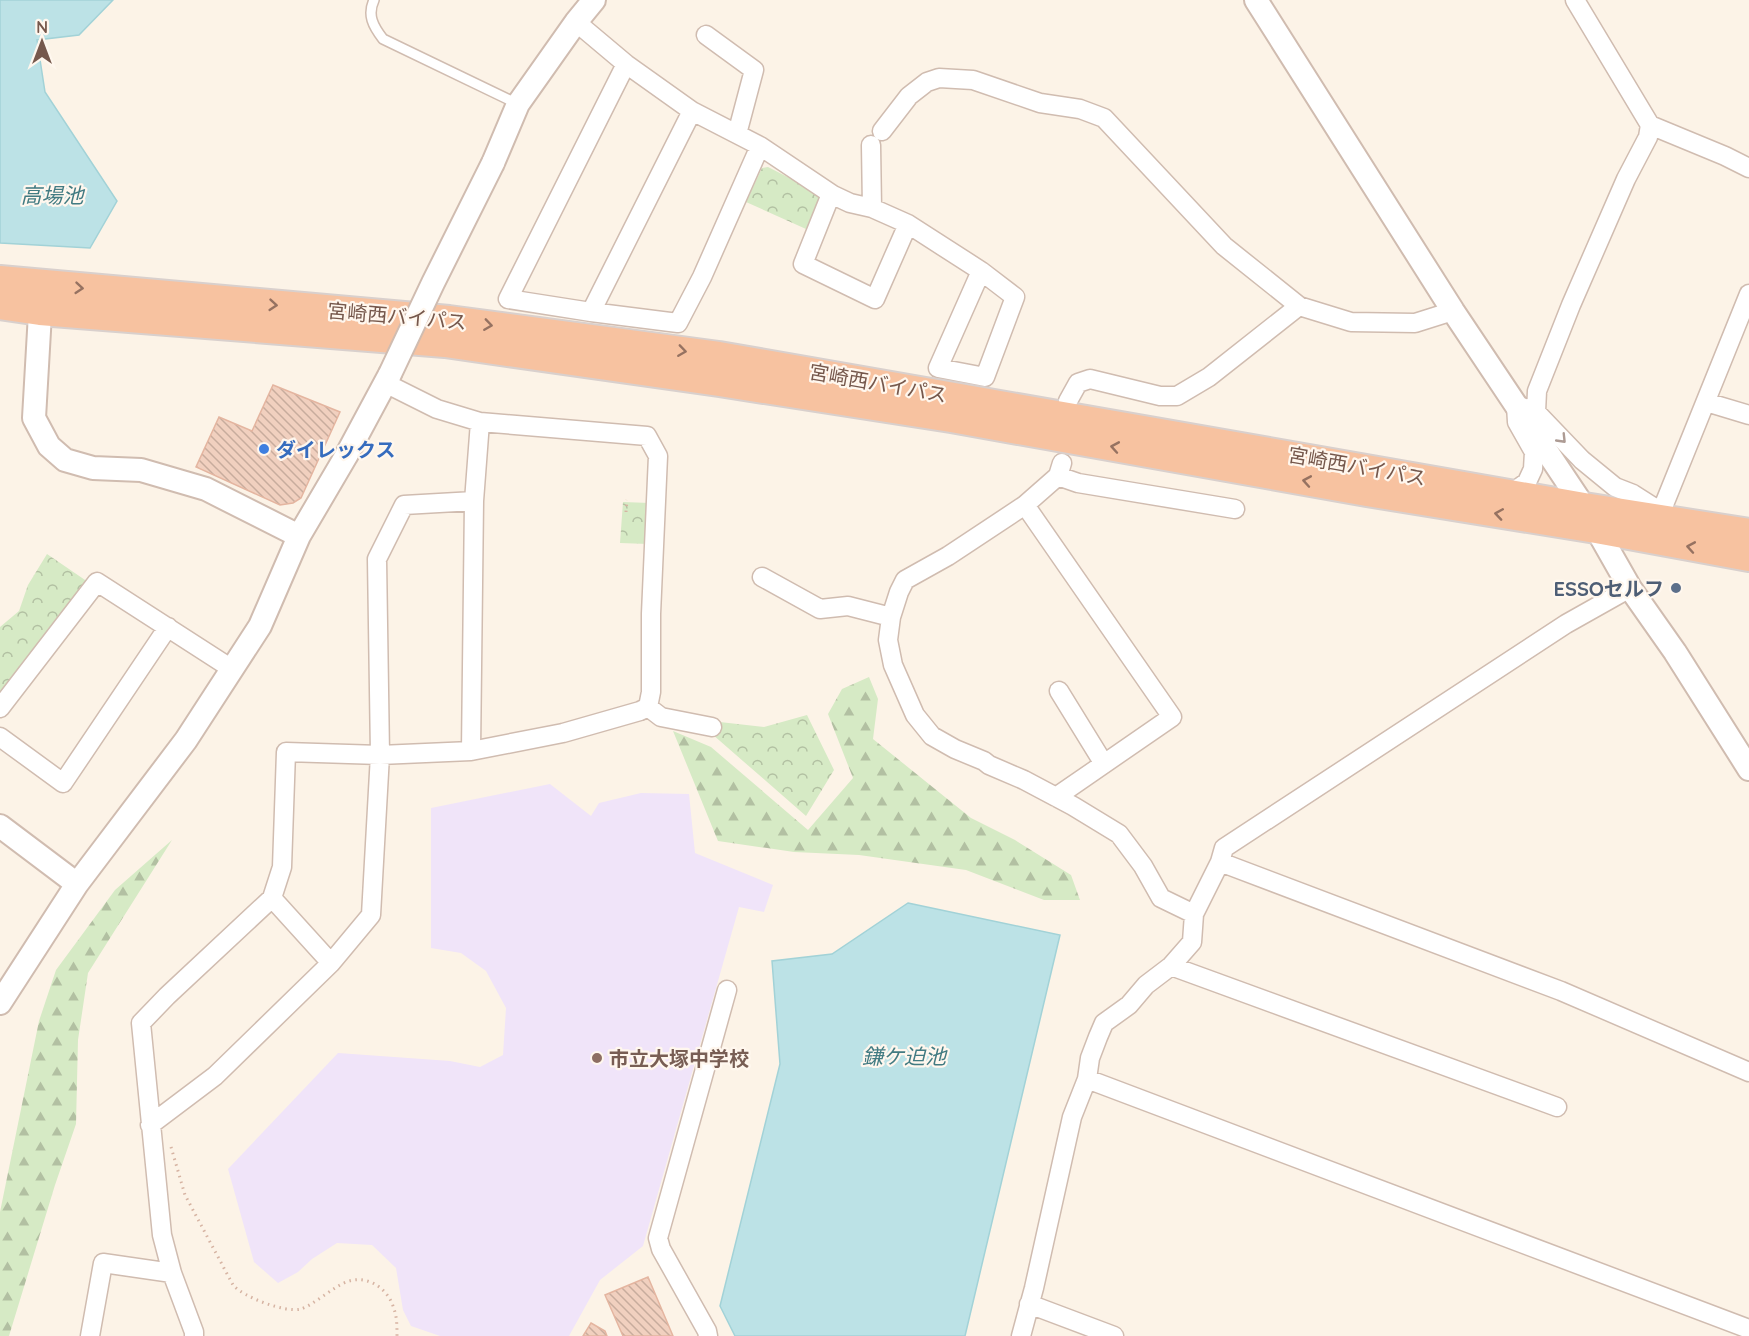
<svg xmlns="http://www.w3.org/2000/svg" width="1749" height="1336" viewBox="0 0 1749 1336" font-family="Quicksand,'Noto Sans JP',sans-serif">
<defs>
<pattern id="forest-firs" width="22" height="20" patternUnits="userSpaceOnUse" patternTransform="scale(1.5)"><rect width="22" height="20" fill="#d6eac5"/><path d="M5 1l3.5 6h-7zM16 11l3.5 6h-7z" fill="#b2c0a2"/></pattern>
<pattern id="park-crowns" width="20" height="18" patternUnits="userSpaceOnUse" patternTransform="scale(1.5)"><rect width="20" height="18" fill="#d6eac5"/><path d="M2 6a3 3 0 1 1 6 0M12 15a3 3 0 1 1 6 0" fill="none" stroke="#b2c0a2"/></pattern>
<pattern id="building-back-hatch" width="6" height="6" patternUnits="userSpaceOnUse" patternTransform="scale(1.5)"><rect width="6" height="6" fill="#f1d0bf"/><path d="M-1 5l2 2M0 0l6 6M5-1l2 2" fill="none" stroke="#c8ac9d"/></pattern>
</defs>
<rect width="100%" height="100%" fill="#fcf3e7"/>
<path fill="#f0e4f9" d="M 550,784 L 591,816 L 599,803 L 641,793 L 689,794 L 695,853 L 773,885 L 764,912 L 739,907 L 643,1246 L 600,1280 L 569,1336 L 440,1336 L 411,1326 L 403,1310 L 396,1268 L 372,1245 L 337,1243 L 312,1259 L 298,1272 L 278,1283 L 254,1262 L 228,1169 L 338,1053 L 450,1061 L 480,1067 L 503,1055 L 506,1008 L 486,971 L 461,953 L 431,948 L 431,808 Z"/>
<path fill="url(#forest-firs)" d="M 869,677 L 878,699 L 873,739 L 971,818 L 1015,840 L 1071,875 L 1080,900 L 1044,900 L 966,870 L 859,855 L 794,852 L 718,841 L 673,731 L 711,747 L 808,830 L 853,778 L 828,714 L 842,689 Z
M 172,840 L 88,973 L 78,1040 L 76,1124 L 55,1185 L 9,1336 L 0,1336 L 0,1212 L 39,1021 L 56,970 L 115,890 Z"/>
<path fill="url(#park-crowns)" d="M 768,167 L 819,193 L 820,198 L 806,229 L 746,202 L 762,168 Z
M 623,502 L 650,503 L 648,544 L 620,543 Z
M 47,554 L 88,582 L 0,693 L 0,627 L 19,611 L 28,585 Z
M 807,715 L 834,770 L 806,816 L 712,734 L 711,721 L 764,727 Z"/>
<path fill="#bce2e6" stroke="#a2d2d7" stroke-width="1.5" d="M 0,0 L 113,0 L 79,35 L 37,40 L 45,92 L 117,201 L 90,248 L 0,243 Z
M 908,903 L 1060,935 L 965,1336 L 735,1336 L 720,1306 L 780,1064 L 772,961 L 832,954 Z"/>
<path fill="url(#building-back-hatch)" stroke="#e4b5a0" stroke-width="1.5" d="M 273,385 L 340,412 L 301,498 L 293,503 L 280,505 L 196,467 L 219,417 L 252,431 Z
M 648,1277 L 673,1336 L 623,1336 L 605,1295 Z
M 591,1323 L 605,1331 L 607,1336 L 583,1336 Z"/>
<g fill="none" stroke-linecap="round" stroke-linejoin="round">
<defs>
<path id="service" d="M 374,0 C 367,15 373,26 383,39 L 518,104"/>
<path id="minor" d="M 1575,0 L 1650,125 L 1725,156 L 1749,168
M 576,22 L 626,64 L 692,111 L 760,146 L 833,195 L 850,203 L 872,208 L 908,224 L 981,271 L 1015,297 L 985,377 L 938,368 L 981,271
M 706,35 L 754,70 L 737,134
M 626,64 L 508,299 L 591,312 L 678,323 L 702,277 L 760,146
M 882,131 L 909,96 L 927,82 L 939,78 L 973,80 L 1040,103 L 1080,109 L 1104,118 L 1224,246 L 1299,306 L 1351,322 L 1415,323 L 1453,311
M 871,145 L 872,208
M 831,194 L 803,264 L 875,299 L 908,224
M 591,312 L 692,111
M 1068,401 L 1078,383 L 1090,379 L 1160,396 L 1177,396 L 1209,377 L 1299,306
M 1706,402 L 1749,415
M 1536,412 L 1537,391 L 1571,305 L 1626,179 L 1648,137 L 1650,125
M 1062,463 L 1058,476 L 1025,505 L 948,556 L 905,580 L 899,592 L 891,617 L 888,640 L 893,665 L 915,715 L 932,736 L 955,749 L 984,761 L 989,765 L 1024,780 L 1073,806 L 1119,834 L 1143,866 L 1161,898 L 1194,914
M 1058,476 L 1078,483 L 1235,509
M 1507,492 L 1512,493 L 1527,482 L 1533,469 L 1534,452 L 1517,422 L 1516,405 L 1536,412 L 1582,460 L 1615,487 L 1633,494 L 1666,515
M 1025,505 L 1172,717 L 1056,797
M 1661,512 L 1749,294
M 762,577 L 820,609 L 848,606 L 891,617
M 1059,691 L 1104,764
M 648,707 L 661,717 L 712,727
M 0,708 L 97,582 L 232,669
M 0,737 L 63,783 L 168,627
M 471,751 L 474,501 L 480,422
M 1220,862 L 1561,991 L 1749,1072
M 272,898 L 331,963
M 1171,966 L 1557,1107
M 1087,1079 L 1749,1329
M 150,1125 L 215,1076 L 331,963 L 371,915 L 380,755 L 377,559 L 404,505 L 474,501
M 1029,1304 L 1114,1336
M 90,1336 L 103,1263 L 172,1273
M 194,1336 L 194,1332 L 172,1273 L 162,1235 L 141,1023 L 167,996 L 272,898 L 282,867 L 286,752 L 380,755 L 471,751 L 563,733 L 640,711 L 648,707 L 651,692 L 651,614 L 658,456 L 647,436 L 480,422 L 437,409 L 385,383
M 708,1336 L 707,1331 L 661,1249 L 658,1238 L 727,990
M 1021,1336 L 1034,1288 L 1072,1117 L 1087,1079 L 1090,1058 L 1098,1037 L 1104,1023 L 1129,1005 L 1146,985 L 1171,966 L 1192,942 L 1194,914 L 1220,862 L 1224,848 L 1566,624 L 1630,588"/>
<path id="tertiary" d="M 1256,0 L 1453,311 L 1584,507 L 1630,588 L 1675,652 L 1749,769
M 493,163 L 518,104 L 576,22 L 594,0
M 41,296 L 34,418 L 49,446 L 65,460 L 93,468 L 141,470 L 206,489 L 299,536
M 0,826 L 77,884
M 0,1003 L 77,884 L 186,740 L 260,626 L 299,536 L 346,456 L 390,374"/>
<path id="trunk" d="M 0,280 L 449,320 L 719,356 L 1584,507 L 1749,533
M 0,305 L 40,311 L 445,343 L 719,382 L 951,418 L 1367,492 L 1596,529 L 1749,557"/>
</defs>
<use href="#service" stroke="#d0bcb0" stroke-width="12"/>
<use href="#minor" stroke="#d0bcb0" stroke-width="21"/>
<use href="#tertiary" stroke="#d0bcb0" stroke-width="26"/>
<use href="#trunk" stroke="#d9d0cd" stroke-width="32"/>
<path stroke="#d6b3a2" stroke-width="3" stroke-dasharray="1.5 4.5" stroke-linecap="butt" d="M 626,512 L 627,500
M 171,1147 L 185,1195 L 233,1285 C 243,1297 285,1313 301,1309 C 313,1305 331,1289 344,1283 C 365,1273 388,1287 394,1309 C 397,1317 397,1327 397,1336"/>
<use href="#service" stroke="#fff" stroke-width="9"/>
<use href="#minor" stroke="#fff" stroke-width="18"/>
<use href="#tertiary" stroke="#fff" stroke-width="22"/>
<use href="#trunk" stroke="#f7c2a0" stroke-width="28"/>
<defs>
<path id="tertiary-bridge" d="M 390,374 L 433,283 L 493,163"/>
</defs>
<use href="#tertiary-bridge" stroke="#d0bcb0" stroke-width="26" stroke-linecap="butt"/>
<use href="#tertiary-bridge" stroke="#fff" stroke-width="22"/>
</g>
<defs><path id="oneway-chevron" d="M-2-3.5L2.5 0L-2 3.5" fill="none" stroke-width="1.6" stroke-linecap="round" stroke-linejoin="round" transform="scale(1.5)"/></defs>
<g stroke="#967261">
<use href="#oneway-chevron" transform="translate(79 288) rotate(5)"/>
<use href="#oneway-chevron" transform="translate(273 305) rotate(5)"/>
<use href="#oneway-chevron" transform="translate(488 325) rotate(8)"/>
<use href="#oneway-chevron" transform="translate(682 351) rotate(8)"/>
<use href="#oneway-chevron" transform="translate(1115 447) rotate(-170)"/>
<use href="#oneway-chevron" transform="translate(1307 481) rotate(-170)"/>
<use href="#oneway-chevron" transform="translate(1499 514) rotate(-171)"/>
<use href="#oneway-chevron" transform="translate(1691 547) rotate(-170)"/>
</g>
<use stroke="#ad9b94" href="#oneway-chevron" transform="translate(1562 439) rotate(46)"/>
<circle fill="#3f7fe0" stroke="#fff7ee" stroke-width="2" cx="264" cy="449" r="6"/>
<circle fill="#5c6f8a" stroke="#fff7ee" stroke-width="2" cx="1676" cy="588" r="6"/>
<circle fill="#8d6e63" stroke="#fff7ee" stroke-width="2" cx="597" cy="1058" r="6"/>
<g text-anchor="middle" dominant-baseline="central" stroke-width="4.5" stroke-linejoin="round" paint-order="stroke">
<g font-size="20" fill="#76584c" stroke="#fff7ee">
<text transform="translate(397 316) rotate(5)">宮崎西バイパス</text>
<text transform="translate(878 383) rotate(10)">宮崎西バイパス</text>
<text transform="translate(1357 466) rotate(10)">宮崎西バイパス</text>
</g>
<g font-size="20" font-weight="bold" fill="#366cbe" stroke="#fff7ee" text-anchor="start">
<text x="276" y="449">ダイレックス</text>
</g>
<g font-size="20" font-weight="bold" fill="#4e5e75" stroke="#fff7ee" text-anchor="end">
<text x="1664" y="588">ESSOセルフ</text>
</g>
<g font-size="20" font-weight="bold" fill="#785e54" stroke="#fff7ee" text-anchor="start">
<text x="609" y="1058">市立大塚中学校</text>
</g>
<g font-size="21" font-style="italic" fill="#427b82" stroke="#fff7ee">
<text x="52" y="195">高場池</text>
<text x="904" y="1056">鎌ケ迫池</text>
</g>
</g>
<g transform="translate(42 42)" stroke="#fff7ee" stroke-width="4.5" paint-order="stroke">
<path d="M0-4.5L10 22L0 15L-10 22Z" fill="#76584c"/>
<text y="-9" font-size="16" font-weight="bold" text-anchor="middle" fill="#76584c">N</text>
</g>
</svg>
